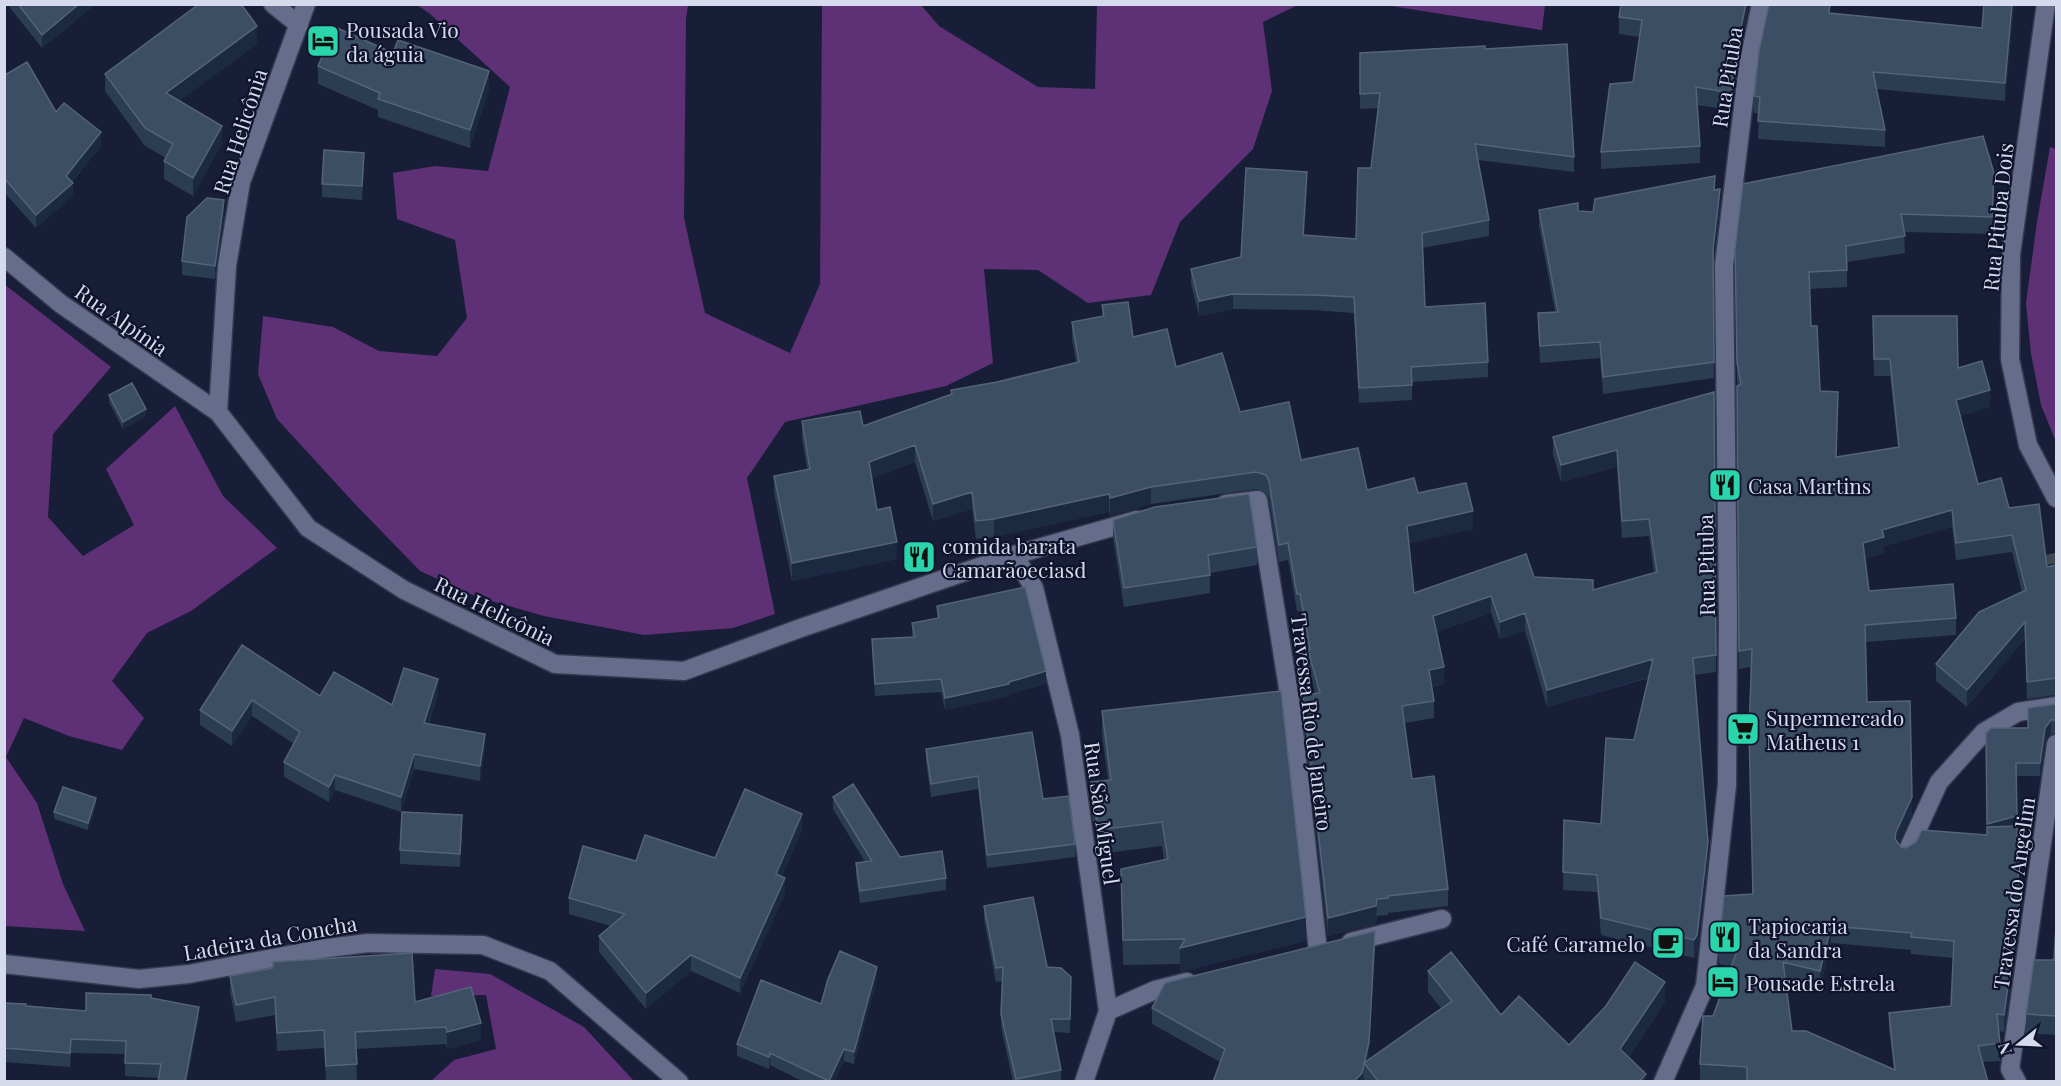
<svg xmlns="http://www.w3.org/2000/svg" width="2061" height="1086" viewBox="0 0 2061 1086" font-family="'Playfair Display',serif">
<rect width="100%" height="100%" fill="#181e37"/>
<path fill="#5e3075" d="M 417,5 L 688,5 L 686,19 L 684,218 L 705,313 L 790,353 L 820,284 L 822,5 L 921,5 L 939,26 L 1038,87 L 1095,89 L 1097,5 L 1298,5 L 1263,22 L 1272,91 L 1253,149 L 1180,222 L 1151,295 L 1088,303 L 1038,270 L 984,269 L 993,363 L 946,386 L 785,422 L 747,478 L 775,614 L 733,628 L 644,635 L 544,616 L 477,597 L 420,571 L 355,504 L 277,419 L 258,374 L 263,316 L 333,327 L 379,351 L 437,356 L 467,318 L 455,240 L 397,219 L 393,173 L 435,166 L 488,171 L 510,87 L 429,13 Z
M 1385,5 L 1545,5 L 1542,30 Z
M 2050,147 L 2056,149 L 2056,442 L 2041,405 L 2031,354 L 2026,303 L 2037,222 Z
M 4,284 L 111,367 L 53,434 L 48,517 L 83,556 L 134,525 L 106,469 L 175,406 L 223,496 L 277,548 L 191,611 L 147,633 L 112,681 L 144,718 L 122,750 L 69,736 L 24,718 L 6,757 L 37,803 L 63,884 L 85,931 L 5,926 Z
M 435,969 L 490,974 L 584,1027 L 634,1081 L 431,1081 L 454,1060 L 496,1049 L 486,995 L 431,996 Z"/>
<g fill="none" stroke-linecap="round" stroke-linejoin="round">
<path stroke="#404651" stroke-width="10" d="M 2041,561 L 2056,558"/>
<defs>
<path id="minor" d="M 273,4 L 299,25
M 2046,4 L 2011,254 L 2010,359 L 2028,445 L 2056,498
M 4,257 L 61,304 L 218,412 L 308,528 L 404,590 L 555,664 L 684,671 L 798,629 L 1014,555 L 1137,520
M 218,412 L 227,266 L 241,182 L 306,4
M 1226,504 L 1258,500 L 1292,713 L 1318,951
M 1014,555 L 1034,588 L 1070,735 L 1108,1011 L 1084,1082
M 1906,854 L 1939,782 L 1984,732 L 2018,712 L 2056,706
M 1351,942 L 1442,919
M 4,964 L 139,979 L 189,974 L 320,949 L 368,943 L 483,945 L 550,971 L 679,1082
M 1108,1011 L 1155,990 L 1187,982
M 1663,1082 L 1705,986 L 1727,785 L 1728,615 L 1724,265 L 1748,66 L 1761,4
M 2017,1082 L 2010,1069 L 2056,744"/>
</defs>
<use href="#minor" stroke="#373a4f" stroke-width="21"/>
<use href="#minor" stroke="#656d8b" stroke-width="18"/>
</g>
<path fill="#2a3d53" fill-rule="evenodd" d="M 7,4 L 96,4 L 42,48 Z
M 1621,4 L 1749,4 L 1737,64 L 1731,110 L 1697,105 L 1700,146 L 1700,163 L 1601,169 L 1601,152 L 1633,82 L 1640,37 L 1619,34 L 1619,17 Z
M 2014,4 L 2005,101 L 1876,89 L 1885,130 L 1885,147 L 1758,139 L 1759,114 L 1754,113 L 1754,96 L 1831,13 L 1982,28 Z
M 257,44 L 179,101 L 222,143 L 193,196 L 164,179 L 164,161 L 166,158 L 145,146 L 105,91 L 105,74 Z
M 1485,49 L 1574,157 L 1574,172 L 1478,160 L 1489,220 L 1489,236 L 1422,248 L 1425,307 L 1488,362 L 1488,377 L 1412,382 L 1412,400 L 1359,403 L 1354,313 L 1313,310 L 1233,309 L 1199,316 L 1191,284 L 1191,269 L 1241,257 L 1307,187 L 1304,235 L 1356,239 L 1371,168 L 1378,108 L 1360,109 L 1360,53 Z
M 393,53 L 489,89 L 470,148 L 378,117 L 378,110 L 318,84 L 318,66 Z
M 4,74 L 101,146 L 72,182 L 73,196 L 36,228 L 4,192 Z
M 364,167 L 362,200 L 322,197 L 322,184 Z
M 1715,190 L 1720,206 L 1713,264 L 1714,378 L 1603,394 L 1600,358 L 1540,363 L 1538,329 L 1538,313 L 1555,312 L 1539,226 L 1539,210 L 1593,212 Z
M 1994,190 L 1992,234 L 1904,232 L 1905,253 L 1847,262 L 1847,287 L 1809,289 L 1811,326 L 1820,391 L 1838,409 L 1836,457 L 1898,447 L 1890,376 L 1874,376 L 1873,316 L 1958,368 L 1990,407 L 1960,416 L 1978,484 L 2009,508 L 2047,567 L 2056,565 L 2056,695 L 2027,699 L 2025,639 L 1967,707 L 1936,681 L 1936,664 L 2022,592 L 2012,552 L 1956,560 L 1952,527 L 1884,546 L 1884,554 L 1865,559 L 1869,591 L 1956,618 L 1956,635 L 1866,642 L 1867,702 L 1912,814 L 1898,843 L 1901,847 L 1906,848 L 1987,835 L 1986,733 L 2028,728 L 2028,708 L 2056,704 L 2056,733 L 2051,734 L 2045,742 L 2040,776 L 2016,776 L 2019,922 L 2004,1032 L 1999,1031 L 2000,1043 L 2000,1061 L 1983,1062 L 1988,1082 L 1700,1081 L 1700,1064 L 1713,1016 L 1731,967 L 1719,964 L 1719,947 L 1752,894 L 1751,667 L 1739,669 L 1737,403 L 1738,385 L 1737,381 L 1735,249 ZM 1831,943 L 1911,950 L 1911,954 L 1953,958 L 1951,1006 L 1889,1013 L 1889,1030 L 1894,1070 L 1792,1031 L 1785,980 L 1820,988 Z
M 224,214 L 215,279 L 182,275 L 182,261 Z
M 1102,305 L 1133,337 L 1240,412 L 1301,460 L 1367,490 L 1418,493 L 1473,529 L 1409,543 L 1414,593 L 1534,577 L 1593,590 L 1654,573 L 1649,536 L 1622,538 L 1617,467 L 1561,482 L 1553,454 L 1553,437 L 1714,392 L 1716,672 L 1695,675 L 1708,859 L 1697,952 L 1694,958 L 1601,935 L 1597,892 L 1563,890 L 1564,820 L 1601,824 L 1634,740 L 1649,678 L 1547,707 L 1525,631 L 1500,639 L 1491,613 L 1436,632 L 1444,684 L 1432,687 L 1434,701 L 1434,718 L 1405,723 L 1412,779 L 1448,889 L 1448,906 L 1388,913 L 1388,915 L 1377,916 L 1376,924 L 1328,936 L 1303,712 L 1303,695 L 1315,693 L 1308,667 L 1308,653 L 1300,611 L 1297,611 L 1288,560 L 1279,562 L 1269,498 L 1266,493 L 1256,489 L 1151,504 L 1110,516 L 1109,512 L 994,537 L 976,539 L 972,509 L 933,521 L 915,462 L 871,479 L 877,510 L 897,559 L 792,581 L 774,493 L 774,476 L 807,469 L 802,438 L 802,421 L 863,426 L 951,394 L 951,390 L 997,382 L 1076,362 L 1072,339 L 1072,322 L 1102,316 Z
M 109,395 L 146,416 L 123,429 L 109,402 Z
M 1113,520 L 1257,547 L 1257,565 L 1210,573 L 1210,593 L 1124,607 L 1113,538 Z
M 937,606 L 1046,684 L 1009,694 L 1009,696 L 945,710 L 941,692 L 875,696 L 872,639 L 912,637 L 912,623 L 937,618 Z
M 242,645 L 320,696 L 392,705 L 438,694 L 429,724 L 485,749 L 480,781 L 414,769 L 401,812 L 335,790 L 329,802 L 284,777 L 284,762 L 294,744 L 252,716 L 232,746 L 200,725 L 200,710 Z
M 1102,711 L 1306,941 L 1180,972 L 1180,964 L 1123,965 L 1121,869 L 1164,860 L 1162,846 L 1098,854 L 1091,806 L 1091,782 L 1108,780 L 1102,735 Z
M 926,749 L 1043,799 L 1075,844 L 1075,857 L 987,868 L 978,789 L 931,797 L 926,762 Z
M 833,797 L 900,857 L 946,878 L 946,890 L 860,903 L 856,876 L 856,863 L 865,862 L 833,809 Z
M 96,805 L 88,830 L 54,819 L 54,812 Z
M 462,829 L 460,867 L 400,864 L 400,850 Z
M 802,830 L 781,877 L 785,894 L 740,993 L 691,971 L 646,1009 L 599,952 L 599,936 L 611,926 L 569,914 L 569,898 L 636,861 L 715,858 Z
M 984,906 L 1047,967 L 1071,977 L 1070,1033 L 1054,1032 L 1061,1070 L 1061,1082 L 1013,1082 L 1001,1027 L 1002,981 L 996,982 L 984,920 Z
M 2056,926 L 2056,1035 L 2026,1033 L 2026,1014 L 2054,960 Z
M 1375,947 L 1368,1060 L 1441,1008 L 1428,992 L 1428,971 L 1501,1015 L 1569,1045 L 1665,1002 L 1629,1057 L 1646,1082 L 1364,1082 L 1364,1078 L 1220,1062 L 1152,1024 L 1152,1008 Z
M 230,976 L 415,1002 L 481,1040 L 447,1049 L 446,1044 L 356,1049 L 357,1082 L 326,1082 L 324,1048 L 277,1051 L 275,1015 L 236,1022 L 230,993 Z
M 877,979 L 854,1064 L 844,1061 L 834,1082 L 804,1082 L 770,1065 L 769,1069 L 737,1056 L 737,1044 L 821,1004 Z
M 151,998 L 199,1020 L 158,1078 L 125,1076 L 125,1054 L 71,1053 L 70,1067 L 4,1062 L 4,1003 L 86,1011 Z"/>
<path fill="#1b2941" d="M 79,4 L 96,4 L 42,48 L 42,35 Z
M 1746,4 L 1749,4 L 1737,64 L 1731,110 L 1731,93 L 1737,46 Z
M 2012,4 L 2014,4 L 2005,101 L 2005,83 Z
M 257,26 L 257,44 L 166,111 L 166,93 Z
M 489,71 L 489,89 L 470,148 L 470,130 Z
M 222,126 L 222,143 L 193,196 L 193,178 Z
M 101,132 L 101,146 L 68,186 L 73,183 L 73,196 L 36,228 L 36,215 Z
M 1307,172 L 1307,187 L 1303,250 L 1303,235 Z
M 1720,189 L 1720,206 L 1713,265 L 1713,249 Z
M 224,200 L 224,214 L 215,279 L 215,266 Z
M 1233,294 L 1233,309 L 1199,316 L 1199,301 Z
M 1990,390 L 1990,407 L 1956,417 L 1956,400 Z
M 1838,392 L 1838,409 L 1836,474 L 1836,457 Z
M 146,409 L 146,416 L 123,429 L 123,422 Z
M 915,445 L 915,462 L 869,480 L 869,462 Z
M 1617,450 L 1617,467 L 1561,482 L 1561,465 Z
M 1151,487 L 1151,504 L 1110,516 L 1110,498 Z
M 972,492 L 972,509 L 933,521 L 933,504 Z
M 1109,494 L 1109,512 L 994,537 L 994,519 Z
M 1952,510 L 1952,527 L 1884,546 L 1884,554 L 1863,560 L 1863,543 L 1882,530 Z
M 1473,511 L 1473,529 L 1407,544 L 1407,526 Z
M 897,542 L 897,559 L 792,581 L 792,563 Z
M 1491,596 L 1491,613 L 1433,633 L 1433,616 Z
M 1525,613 L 1525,631 L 1500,639 L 1500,622 Z
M 2025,622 L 2025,639 L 1967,707 L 1967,690 Z
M 1653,659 L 1653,676 L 1547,707 L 1547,690 Z
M 1444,667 L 1444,684 L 1429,687 L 1429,670 Z
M 1046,671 L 1046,684 L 1009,694 L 1009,696 L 945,710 L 945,698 L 1009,682 Z
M 438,679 L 438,694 L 424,738 L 424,723 Z
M 252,700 L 252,716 L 232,746 L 232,731 Z
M 2051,720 L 2051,734 L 2045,742 L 2040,776 L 2040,763 L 2045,728 Z
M 485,734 L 485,749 L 480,781 L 480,766 Z
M 414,754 L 414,769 L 401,812 L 401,797 Z
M 335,775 L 335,790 L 329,802 L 329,787 Z
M 1912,797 L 1912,814 L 1896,849 L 1895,839 L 1896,832 Z
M 96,798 L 96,805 L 88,830 L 88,823 Z
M 802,814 L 802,830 L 776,890 L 776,874 Z
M 462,815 L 462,829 L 460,867 L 460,854 Z
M 2017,816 L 2017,830 L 1987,838 L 1987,824 Z
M 1708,842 L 1708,859 L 1697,952 L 1694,958 L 1694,940 Z
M 785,878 L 785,894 L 740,993 L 740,978 Z
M 1377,899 L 1376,924 L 1328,936 L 1328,918 Z
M 2019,905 L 2019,922 L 2004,1032 L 2004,1015 Z
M 1306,917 L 1306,941 L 1180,972 L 1180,948 Z
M 1831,926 L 1831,943 L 1820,988 L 1820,971 Z
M 1375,931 L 1375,947 L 1369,1058 L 1367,1066 L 1364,1063 L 1363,1082 L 1353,1082 Z
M 691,955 L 691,971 L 646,1009 L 646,993 Z
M 877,967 L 877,979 L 854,1064 L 854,1052 Z
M 1665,982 L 1665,1002 L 1620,1070 L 1620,1049 Z
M 199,1007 L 199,1020 L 187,1082 L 185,1082 Z
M 481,1023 L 481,1040 L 447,1049 L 447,1032 Z
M 844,1049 L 844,1061 L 834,1082 L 829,1082 Z
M 770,1053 L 770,1065 L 769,1069 L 769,1057 Z
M 1646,1074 L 1646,1082 L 1639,1082 Z"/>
<path fill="#3c4e63" stroke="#546478" stroke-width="1.5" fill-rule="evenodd" d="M 18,4 L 79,4 L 42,35 Z
M 199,4 L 241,4 L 257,26 L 166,93 L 222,126 L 193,178 L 164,161 L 173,144 L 145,128 L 105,74 Z
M 1621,4 L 1746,4 L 1737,46 L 1731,93 L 1696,87 L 1700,146 L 1601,152 L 1610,84 L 1633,82 L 1642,20 L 1619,17 Z
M 1769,4 L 1830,4 L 1829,13 L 1982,28 L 1984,4 L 2012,4 L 2005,83 L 1873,72 L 1885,130 L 1758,121 L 1760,97 L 1754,96 L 1759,51 Z
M 335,27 L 393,53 L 398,40 L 489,71 L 470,130 L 378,99 L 380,93 L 318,66 Z
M 1567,44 L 1574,157 L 1475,144 L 1489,220 L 1422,233 L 1425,307 L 1485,303 L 1488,362 L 1411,367 L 1412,385 L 1359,388 L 1354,297 L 1313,295 L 1233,294 L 1199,301 L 1191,269 L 1241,257 L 1246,168 L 1307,172 L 1303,235 L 1356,239 L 1358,168 L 1371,168 L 1380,93 L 1360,94 L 1360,53 L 1485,46 L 1485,49 Z
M 27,62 L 56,112 L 64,103 L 101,132 L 66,176 L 73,183 L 36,215 L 4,178 L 4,74 L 5,75 Z
M 1983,136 L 1994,173 L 1992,217 L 1901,214 L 1905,236 L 1846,246 L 1847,270 L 1809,272 L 1811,326 L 1817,326 L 1820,391 L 1838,392 L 1836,457 L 1899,447 L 1890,359 L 1874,359 L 1873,316 L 1957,316 L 1958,368 L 1982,361 L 1990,390 L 1956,400 L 1978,484 L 2001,478 L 2009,508 L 2039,504 L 2047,567 L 2056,565 L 2056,678 L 2027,682 L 2025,622 L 1967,690 L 1936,664 L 1979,612 L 2026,590 L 2012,535 L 1956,543 L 1952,510 L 1882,530 L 1884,537 L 1863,543 L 1869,591 L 1953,584 L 1956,618 L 1865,625 L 1867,702 L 1910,701 L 1912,797 L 1896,832 L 1895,839 L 1901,847 L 1906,848 L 1916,842 L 1922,830 L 1987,835 L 1987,827 L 2017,826 L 2019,905 L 2004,1015 L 1997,1014 L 2000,1043 L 1978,1046 L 1988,1082 L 1747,1082 L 1747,1067 L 1700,1064 L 1703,1016 L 1713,1016 L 1737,951 L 1719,947 L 1724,896 L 1753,894 L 1749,731 L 1752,649 L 1739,651 L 1737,386 L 1741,384 L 1737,363 L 1735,249 L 1743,184 ZM 1831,926 L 1912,933 L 1911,937 L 1954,941 L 1951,1006 L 1889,1013 L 1895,1070 L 1806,1031 L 1792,1031 L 1783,962 L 1820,971 Z
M 324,150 L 364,153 L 362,186 L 322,184 Z
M 1715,176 L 1714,190 L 1720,189 L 1713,249 L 1714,362 L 1603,377 L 1600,342 L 1540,346 L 1538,313 L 1558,312 L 1539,210 L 1578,203 L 1578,211 L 1593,212 L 1595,199 Z
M 207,198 L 224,200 L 215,266 L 182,261 L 187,217 Z
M 1128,302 L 1133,337 L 1167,329 L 1176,367 L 1222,353 L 1240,412 L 1289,402 L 1301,460 L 1358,448 L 1367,490 L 1414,478 L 1418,493 L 1466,483 L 1473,511 L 1407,526 L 1414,593 L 1526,554 L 1534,577 L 1593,580 L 1593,590 L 1657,572 L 1649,519 L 1622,521 L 1617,450 L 1561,465 L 1553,437 L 1714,392 L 1716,655 L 1693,658 L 1708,842 L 1697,935 L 1694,940 L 1601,918 L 1597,875 L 1563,872 L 1564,820 L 1601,824 L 1606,738 L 1634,740 L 1653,659 L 1547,690 L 1525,613 L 1500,622 L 1491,596 L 1433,616 L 1444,667 L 1429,670 L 1434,701 L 1402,706 L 1412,779 L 1434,776 L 1448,889 L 1388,896 L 1388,898 L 1377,899 L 1376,906 L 1328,918 L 1303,695 L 1320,693 L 1308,650 L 1310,649 L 1300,594 L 1297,594 L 1288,543 L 1279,545 L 1269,481 L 1266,475 L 1256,472 L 1151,487 L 1110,498 L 1109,494 L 994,519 L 976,521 L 972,492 L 933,504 L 915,445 L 869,462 L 877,510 L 890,507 L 897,542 L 792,563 L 774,476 L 810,469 L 802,421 L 860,411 L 863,426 L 952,394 L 951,390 L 997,382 L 1079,362 L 1072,322 L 1104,316 L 1102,305 Z
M 132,383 L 146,409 L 123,422 L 109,395 Z
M 1249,494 L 1257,547 L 1208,555 L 1210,575 L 1124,588 L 1113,520 L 1155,507 Z
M 1025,587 L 1046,671 L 1009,682 L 1009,684 L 945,698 L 941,679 L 875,684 L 872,639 L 915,637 L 912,623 L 939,618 L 937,606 Z
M 242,645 L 320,696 L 334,672 L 392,705 L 404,668 L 438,679 L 424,723 L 485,734 L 480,766 L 414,754 L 401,797 L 335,775 L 329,787 L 284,762 L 300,732 L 252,700 L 232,731 L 200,710 Z
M 1281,691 L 1306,917 L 1180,948 L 1185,939 L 1123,940 L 1121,869 L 1168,859 L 1162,822 L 1098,830 L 1091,782 L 1111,780 L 1102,711 Z
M 2056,704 L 2056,720 L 2051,720 L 2045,728 L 2040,763 L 2016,763 L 2017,816 L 1987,824 L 1986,733 L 1991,728 L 2028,728 L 2028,708 Z
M 1032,732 L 1043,799 L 1069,796 L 1075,844 L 987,855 L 978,776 L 931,784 L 926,749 Z
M 853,784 L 900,857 L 942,851 L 946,878 L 860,891 L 856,863 L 872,861 L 833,797 Z
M 63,787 L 96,798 L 88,823 L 54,812 Z
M 745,789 L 802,814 L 776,874 L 785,878 L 740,978 L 691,955 L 646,993 L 599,936 L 625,914 L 569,898 L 583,846 L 636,861 L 645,835 L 715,858 Z
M 402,812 L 462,815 L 460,854 L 400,850 Z
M 1033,897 L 1047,967 L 1061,968 L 1071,977 L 1070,1019 L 1051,1019 L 1061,1070 L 1016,1079 L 1001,1014 L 1003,967 L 996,968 L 984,906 Z
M 2056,926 L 2056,1016 L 2026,1014 L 2034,960 L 2054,960 Z
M 1375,931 L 1369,1042 L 1362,1073 L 1353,1082 L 1213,1082 L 1225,1049 L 1152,1008 L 1165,983 Z
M 840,951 L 877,967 L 854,1052 L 844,1049 L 829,1081 L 770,1053 L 769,1057 L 737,1044 L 761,980 L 821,1004 L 828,979 Z
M 1451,952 L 1501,1015 L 1519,996 L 1569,1045 L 1606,1006 L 1635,962 L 1665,982 L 1620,1049 L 1646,1074 L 1639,1082 L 1379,1082 L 1364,1063 L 1452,1001 L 1428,971 Z
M 412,953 L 415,1002 L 471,987 L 481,1023 L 447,1032 L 446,1027 L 355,1032 L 357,1064 L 326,1066 L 324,1030 L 277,1033 L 275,997 L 236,1005 L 230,976 L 273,968 L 273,962 Z
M 86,993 L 151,995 L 151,998 L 199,1007 L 185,1082 L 158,1082 L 161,1064 L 125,1063 L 126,1041 L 71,1039 L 70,1053 L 4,1048 L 4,1003 L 26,1004 L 26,1006 L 86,1011 Z"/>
<defs>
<symbol id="hotel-square" viewBox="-11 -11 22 22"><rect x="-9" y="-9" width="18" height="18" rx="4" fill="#2ad5ac" stroke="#0f142c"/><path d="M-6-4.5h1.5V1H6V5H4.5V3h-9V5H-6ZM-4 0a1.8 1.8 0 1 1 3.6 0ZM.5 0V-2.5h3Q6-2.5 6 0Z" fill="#111"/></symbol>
<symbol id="restaurant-square" viewBox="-11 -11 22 22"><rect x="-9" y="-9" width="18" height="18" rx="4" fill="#2ad5ac" stroke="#0f142c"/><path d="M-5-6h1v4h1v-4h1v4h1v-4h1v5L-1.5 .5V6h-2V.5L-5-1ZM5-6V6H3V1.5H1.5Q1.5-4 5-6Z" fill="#111"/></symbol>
<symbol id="supermarket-square" viewBox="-11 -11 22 22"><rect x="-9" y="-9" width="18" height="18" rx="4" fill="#2ad5ac" stroke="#0f142c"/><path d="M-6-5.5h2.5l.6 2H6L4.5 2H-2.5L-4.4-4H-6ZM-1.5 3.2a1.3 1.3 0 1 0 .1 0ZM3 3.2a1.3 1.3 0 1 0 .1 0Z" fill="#111"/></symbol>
<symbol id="cafe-square" viewBox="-11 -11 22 22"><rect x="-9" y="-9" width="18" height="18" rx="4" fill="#2ad5ac" stroke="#0f142c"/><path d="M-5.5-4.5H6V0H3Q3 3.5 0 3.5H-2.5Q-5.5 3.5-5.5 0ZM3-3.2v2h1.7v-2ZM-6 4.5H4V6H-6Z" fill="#111"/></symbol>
</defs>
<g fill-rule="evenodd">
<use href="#hotel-square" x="304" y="22" width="38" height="38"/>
<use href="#restaurant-square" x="1706" y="466" width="38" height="38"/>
<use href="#restaurant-square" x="900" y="538" width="38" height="38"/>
<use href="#supermarket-square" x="1724" y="710" width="38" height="38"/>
<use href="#restaurant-square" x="1706" y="918" width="38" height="38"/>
<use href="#cafe-square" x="1649" y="924" width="38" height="38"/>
<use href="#hotel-square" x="1704" y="963" width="38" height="38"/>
</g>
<g text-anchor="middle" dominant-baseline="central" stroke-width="4.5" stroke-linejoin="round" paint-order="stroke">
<g font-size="21" fill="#d5daec" stroke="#0f142c" text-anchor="start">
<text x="346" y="29">Pousada Vio<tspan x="346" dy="24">da águia</tspan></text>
<text x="1748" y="485">Casa Martins</text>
<text x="942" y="545">comida barata<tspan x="942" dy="24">Camarãoeciasd</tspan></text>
<text x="1766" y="717">Supermercado<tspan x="1766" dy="24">Matheus 1</tspan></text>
<text x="1748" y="925">Tapiocaria<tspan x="1748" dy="24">da Sandra</tspan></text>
<text x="1645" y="943" text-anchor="end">Café Caramelo</text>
<text x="1746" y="982">Pousade Estrela</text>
</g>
<g font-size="21" fill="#d5daec" stroke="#0f142c">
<text transform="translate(1726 77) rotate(-81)">Rua Pituba</text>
<text transform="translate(239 131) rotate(-72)">Rua Helicônia</text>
<text transform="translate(1997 217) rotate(-84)">Rua Pituba Dois</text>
<text transform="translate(122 319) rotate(35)">Rua Alpínia</text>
<text transform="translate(1705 565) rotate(-91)">Rua Pituba</text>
<text transform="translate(495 610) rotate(26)">Rua Helicônia</text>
<text transform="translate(1313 722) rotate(83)">Travessa Rio de Janeiro</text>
<text transform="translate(1103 813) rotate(82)">Rua São Miguel</text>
<text transform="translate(2013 893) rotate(-82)">Travessa do Angelim</text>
<text transform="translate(270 937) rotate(-10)">Ladeira da Concha</text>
</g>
</g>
<rect width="2061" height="1086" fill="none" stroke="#d5daec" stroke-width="12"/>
<g transform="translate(2019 1044) rotate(252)" stroke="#0f142c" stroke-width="4.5" paint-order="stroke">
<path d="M0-4.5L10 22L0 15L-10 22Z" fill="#d5daec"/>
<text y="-9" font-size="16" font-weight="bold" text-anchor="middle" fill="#d5daec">N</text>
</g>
</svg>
